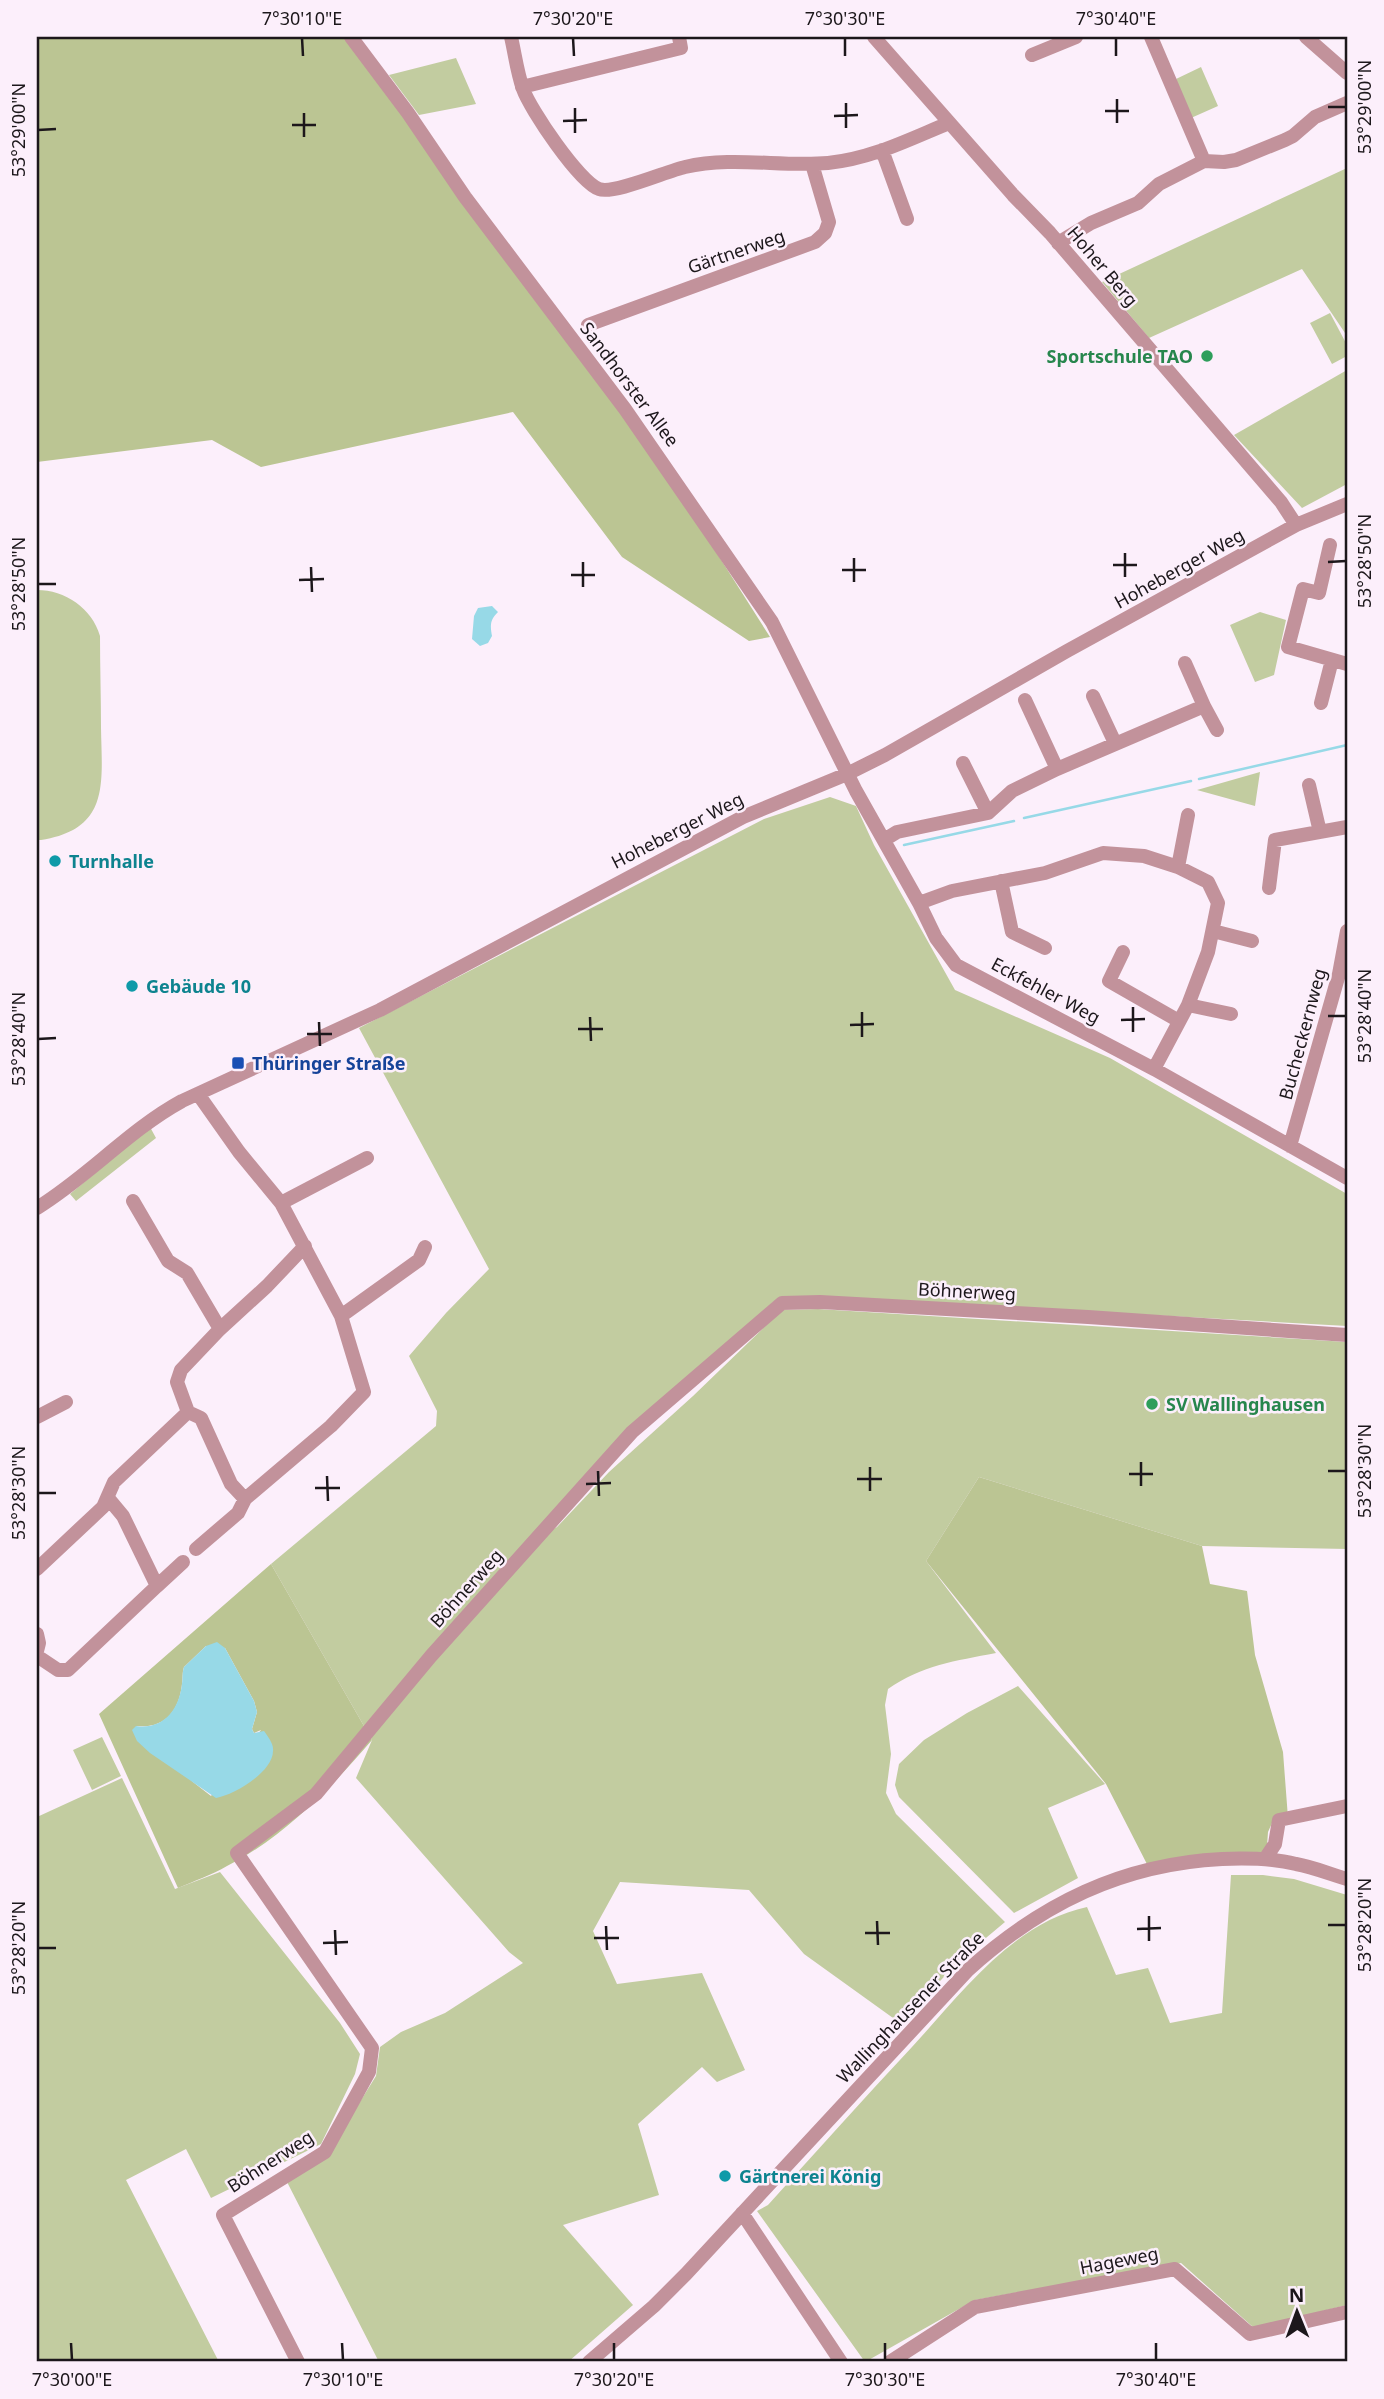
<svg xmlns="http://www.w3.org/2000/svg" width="1384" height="2399" viewBox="0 0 1384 2399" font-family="'Noto Sans',sans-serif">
<rect width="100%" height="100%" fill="#fceffb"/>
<path fill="#c2cca0" d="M 456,58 L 476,104 L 419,115 L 389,75 Z
M 1201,67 L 1218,106 L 1191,118 L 1176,79 Z
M 1347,168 L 1347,336 L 1302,269 L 1149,338 L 1102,282 Z
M 1330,313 L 1347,345 L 1347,356 L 1332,364 L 1310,323 Z
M 1347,370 L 1347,484 L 1302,508 L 1234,435 Z
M 37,590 C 65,590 92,608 100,636 C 100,667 101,698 101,728 C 102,784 110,829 41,840 L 37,840 Z
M 1260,612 L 1286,620 L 1274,675 L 1255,682 L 1230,625 Z
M 1260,772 L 1255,806 L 1197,790 Z
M 830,797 L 856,806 L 874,845 L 955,990 L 1110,1058 L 1347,1194 L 1347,1326 L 808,1296 L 773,1302 L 526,1545 L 557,1527 L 609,1472 L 693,1396 L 782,1310 L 818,1309 L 1347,1342 L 1347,1549 L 1202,1546 L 979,1477 L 926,1561 L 996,1653 C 955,1661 922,1665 888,1689 L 885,1705 L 891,1754 L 886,1793 L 896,1814 L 1005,1922 L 962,1958 L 900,2023 L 804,1954 L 749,1890 L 620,1882 L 593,1931 L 617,1984 L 702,1973 L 745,2070 L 717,2082 L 702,2067 L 638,2124 L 659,2195 L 563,2225 L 633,2305 L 568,2362 L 379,2362 L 286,2180 L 327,2155 L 376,2076 L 380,2047 L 401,2032 L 445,2013 L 523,1963 L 509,1952 L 356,1778 L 372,1740 L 271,1564 L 436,1426 L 437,1411 L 409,1356 L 446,1313 L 489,1269 L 359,1028 L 764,819 Z
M 150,1127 L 156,1138 L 76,1201 L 70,1194 Z
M 1018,1686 L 1105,1784 L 1048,1808 L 1078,1878 L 1014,1913 L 899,1797 L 895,1785 L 899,1764 L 924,1740 L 967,1713 Z
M 102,1737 L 121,1776 L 92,1790 L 73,1750 Z
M 122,1778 L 175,1889 L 220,1872 L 340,2023 L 360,2054 L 355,2074 L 321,2144 L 211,2198 L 186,2149 L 126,2180 L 219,2362 L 37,2362 L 37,1817 Z
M 1231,1875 L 1263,1875 L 1294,1879 L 1347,1895 L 1347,2305 L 1254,2328 L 1181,2263 L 975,2300 L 865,2362 L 757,2211 L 768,2205 C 816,2152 863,2099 912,2047 C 961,1994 1012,1923 1087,1907 L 1116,1975 L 1148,1968 L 1170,2023 L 1222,2013 Z"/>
<path fill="#bbc593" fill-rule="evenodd" d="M 37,37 L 352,37 L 673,484 L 770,637 L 749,641 L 622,557 L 513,412 L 261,467 L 212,440 L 37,462 Z
M 979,1477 L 1202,1546 L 1210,1584 L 1247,1591 L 1255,1655 L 1283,1752 L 1288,1818 L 1272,1823 L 1268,1832 L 1267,1846 L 1259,1861 L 1150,1870 L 1106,1784 L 926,1561 Z
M 271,1564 L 372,1740 C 331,1788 284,1837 227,1866 C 212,1875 194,1881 178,1888 L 99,1714 ZM 206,1646 L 225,1648 L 254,1701 L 257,1712 L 252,1729 L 254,1733 L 261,1730 L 211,1796 L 193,1782 L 136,1726 C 164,1729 179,1712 182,1684 C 183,1678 182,1673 184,1667 Z"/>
<path fill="#97d9e7" d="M 492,606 L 498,612 C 490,620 490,625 492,636 L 488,643 L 480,646 L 472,639 L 474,616 L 478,608 Z
M 217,1642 L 225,1648 L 254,1701 L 257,1712 L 252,1729 L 254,1733 L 264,1731 C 268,1737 274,1744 273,1751 C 273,1772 234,1795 216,1798 L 150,1753 L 137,1741 L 132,1730 L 136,1726 C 163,1730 179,1710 182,1684 C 183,1678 182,1673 184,1667 L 206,1646 Z"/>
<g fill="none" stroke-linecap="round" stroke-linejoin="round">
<path stroke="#97d9e7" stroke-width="2.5" d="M 1199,779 L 1347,745
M 1024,818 L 1191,781
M 904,845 L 1014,821"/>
<path stroke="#c2929b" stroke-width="14" d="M 351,37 L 408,113 L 465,197 L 625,409 L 772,622 L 856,791 L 919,903 L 936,938 L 956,965 L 1154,1069 L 1347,1178
M 511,37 C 515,54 517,72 523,89 C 530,109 579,182 599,189 C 613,195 667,171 685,167 C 732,156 781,167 828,163 C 871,159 910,139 949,123
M 874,37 L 1013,195 L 1050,233 L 1281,502 L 1296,525
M 1151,37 L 1204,161
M 1306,37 L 1347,73
M 1032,55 L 1076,37
M 522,87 L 681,48 L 679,37
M 882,150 L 907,219
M 1058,243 L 1091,223 L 1138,203 L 1159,184 L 1204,161 L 1224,162 L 1236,160 L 1285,140 L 1293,136 L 1315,117 L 1347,103
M 588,325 L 815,242 L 825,233 L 829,222 L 812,164
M 1330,545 L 1319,593 L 1303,589 L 1288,647 L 1347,664
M 1185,663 L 1204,706
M 1093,696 L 1115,743
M 1025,700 L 1057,769
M 1321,703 L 1332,660
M 963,763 L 988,813
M 1309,785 L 1320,832
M 884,840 L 897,832 L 988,813 L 1012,791 L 1057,769 L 1204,706 L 1217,730
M 1178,867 L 1188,815
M 1001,881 L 1012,932 L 1045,948
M 1269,888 L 1275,840 L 1347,827
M 919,903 L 952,891 L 1045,873 L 1103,853 L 1144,856 L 1178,867 L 1208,882 L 1218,903 L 1208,952 L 1188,1005 L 1154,1069
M 1213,931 L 1252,941
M 1123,952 L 1109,981 L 1179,1021
M 1188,1005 L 1231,1014
M 1290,1146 L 1339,974 L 1347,931
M 133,1201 L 168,1261 L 187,1273 L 220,1329 L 267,1286 L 305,1246
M 281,1203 L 367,1158
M 37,1208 C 89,1176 129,1130 182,1101 L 380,1010 L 743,817 L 847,774 L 885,755 L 1067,651 L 1296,525 L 1347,504
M 341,1316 L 419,1260 L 425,1247
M 188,1412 L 201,1418 L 231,1484 L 245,1499
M 37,1417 L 66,1402
M 196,1549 L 238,1513 L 245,1499 L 331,1426 L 364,1392 L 341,1316 L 281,1203 L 239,1152 L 198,1094
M 37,1569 L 103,1507 L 114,1482 L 188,1412 L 177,1382 L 181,1370 L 220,1329
M 157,1586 L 183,1562
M 37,1634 L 39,1643 L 37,1651
M 37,1656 L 58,1670 L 68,1670 L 157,1586 L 123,1516 L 108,1498
M 1265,1859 L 1275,1844 L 1279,1820 L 1347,1806
M 742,2213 L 841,2362
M 298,2362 L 223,2215 L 325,2152 L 369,2072 L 372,2048 L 237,1853 L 316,1794 L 431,1656 L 632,1432 L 782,1303 L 820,1302 L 1088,1317 L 1347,1335
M 589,2362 L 654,2306 L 686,2274 L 968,1970 C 1041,1904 1122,1864 1222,1859 C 1246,1858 1272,1858 1296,1864 C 1313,1867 1330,1874 1347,1879
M 890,2362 L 975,2307 L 1175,2269 L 1250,2334 L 1347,2312"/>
</g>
<path fill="none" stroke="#1c171b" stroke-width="2.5" d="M 302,38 L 303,56M 573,38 L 574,56M 845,38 L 845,56M 1116,38 L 1116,56M 1117,99 L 1117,123M 846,103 L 846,128M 1328,107 L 1346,107M 575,108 L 575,133M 1105,111 L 1129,111M 304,113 L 304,137M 834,116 L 858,115M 563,121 L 587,120M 292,125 L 316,125M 38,130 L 56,129M 1125,553 L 1125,577M 854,558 L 854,582M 583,562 L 583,587M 1328,562 L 1346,561M 1113,565 L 1137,565M 311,567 L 312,592M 842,570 L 866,570M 571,575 L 595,575M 299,580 L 324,579M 38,584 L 56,584M 1133,1007 L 1133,1032M 862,1012 L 862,1037M 1328,1016 L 1346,1016M 590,1017 L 591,1041M 1121,1020 L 1145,1019M 319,1022 L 320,1046M 850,1025 L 874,1024M 578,1029 L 603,1029M 307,1034 L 332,1034M 38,1039 L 56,1038M 1141,1462 L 1141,1486M 870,1467 L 870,1491M 598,1471 L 599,1496M 1328,1471 L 1346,1471M 1129,1474 L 1153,1474M 327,1476 L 328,1501M 857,1479 L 882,1479M 586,1484 L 611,1483M 315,1488 L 340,1488M 38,1493 L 56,1493M 1149,1916 L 1149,1941M 877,1921 L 878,1945M 1328,1925 L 1346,1925M 606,1926 L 607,1950M 1137,1929 L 1161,1928M 335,1930 L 336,1955M 865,1933 L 890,1933M 594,1938 L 619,1938M 323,1943 L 348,1942M 38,1948 L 56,1948M 71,2343 L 72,2360M 342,2343 L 343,2360M 614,2343 L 614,2360M 885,2343 L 885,2360M 1156,2343 L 1156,2360"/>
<g fill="#2e9e5b" stroke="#fceffb" stroke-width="2.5">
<circle cx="1207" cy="356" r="7"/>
<circle cx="1152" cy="1404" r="7"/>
</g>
<g fill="#0f9aa8" stroke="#fceffb" stroke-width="2.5">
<circle cx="55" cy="861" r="7"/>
<circle cx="132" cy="986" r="7"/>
<circle cx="725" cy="2176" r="7"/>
</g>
<rect fill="#1a4fb4" stroke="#fceffb" stroke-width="2.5" x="231" y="1056" width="14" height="14" rx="3.5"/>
<g text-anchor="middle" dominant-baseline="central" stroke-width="5" stroke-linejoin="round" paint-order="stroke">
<g font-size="18" fill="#1c171b" stroke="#fceffb">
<text transform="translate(736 251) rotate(-19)">Gärtnerweg</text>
<text transform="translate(1103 266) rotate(50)">Hoher Berg</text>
<text transform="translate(630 384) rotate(53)">Sandhorster Allee</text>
<text transform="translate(1179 568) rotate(-29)">Hoheberger Weg</text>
<text transform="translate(677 830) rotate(-27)">Hoheberger Weg</text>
<text transform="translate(1046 990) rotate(28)">Eckfehler Weg</text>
<text transform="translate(1302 1034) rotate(-75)">Bucheckernweg</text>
<text transform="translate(967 1291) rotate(3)">Böhnerweg</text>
<text transform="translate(466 1588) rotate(-48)">Böhnerweg</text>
<text transform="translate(910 2007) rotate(-46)">Wallinghausener Straße</text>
<text transform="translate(270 2161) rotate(-33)">Böhnerweg</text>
<text transform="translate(1119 2260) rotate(-11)">Hageweg</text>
</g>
<g font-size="18" font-weight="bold" fill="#27864d" stroke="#fceffb" text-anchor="end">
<text x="1193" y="356">Sportschule TAO</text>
<text x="1166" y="1404" text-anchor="start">SV Wallinghausen</text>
</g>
<g font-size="18" font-weight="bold" fill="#0d838f" stroke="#fceffb" text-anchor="start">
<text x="69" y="861">Turnhalle</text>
<text x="146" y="986">Gebäude 10</text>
<text x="739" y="2176">Gärtnerei König</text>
</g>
<g font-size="18" font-weight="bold" fill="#164399" stroke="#fceffb" text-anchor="start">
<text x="252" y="1063">Thüringer Straße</text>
</g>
</g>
<rect width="1384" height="2399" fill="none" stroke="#fceffb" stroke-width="77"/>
<g transform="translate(1297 2312) rotate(359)" stroke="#fceffb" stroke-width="5" paint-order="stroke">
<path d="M0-5L12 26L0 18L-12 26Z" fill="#1c171b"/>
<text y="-10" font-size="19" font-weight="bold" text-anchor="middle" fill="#1c171b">N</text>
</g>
<rect x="38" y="38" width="1308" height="2322" fill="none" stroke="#1c171b" stroke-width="2.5"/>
<g font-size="18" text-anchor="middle" fill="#1c171b">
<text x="302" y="25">7°30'10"E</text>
<text x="573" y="25">7°30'20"E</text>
<text x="845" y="25">7°30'30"E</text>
<text x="1116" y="25">7°30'40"E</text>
<text transform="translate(1365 107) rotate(-90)" y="6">53°29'00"N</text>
<text transform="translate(19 130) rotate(-90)" y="6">53°29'00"N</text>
<text transform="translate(1365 561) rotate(-90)" y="6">53°28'50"N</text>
<text transform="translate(19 584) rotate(-90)" y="6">53°28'50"N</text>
<text transform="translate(1365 1016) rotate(-90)" y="6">53°28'40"N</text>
<text transform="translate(19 1039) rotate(-90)" y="6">53°28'40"N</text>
<text transform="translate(1365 1471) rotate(-90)" y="6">53°28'30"N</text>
<text transform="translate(19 1493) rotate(-90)" y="6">53°28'30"N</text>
<text transform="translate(1365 1925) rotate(-90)" y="6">53°28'20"N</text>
<text transform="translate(19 1948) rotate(-90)" y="6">53°28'20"N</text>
<text x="72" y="2386">7°30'00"E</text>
<text x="343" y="2386">7°30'10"E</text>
<text x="614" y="2386">7°30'20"E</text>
<text x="885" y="2386">7°30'30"E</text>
<text x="1156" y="2386">7°30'40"E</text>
</g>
</svg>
